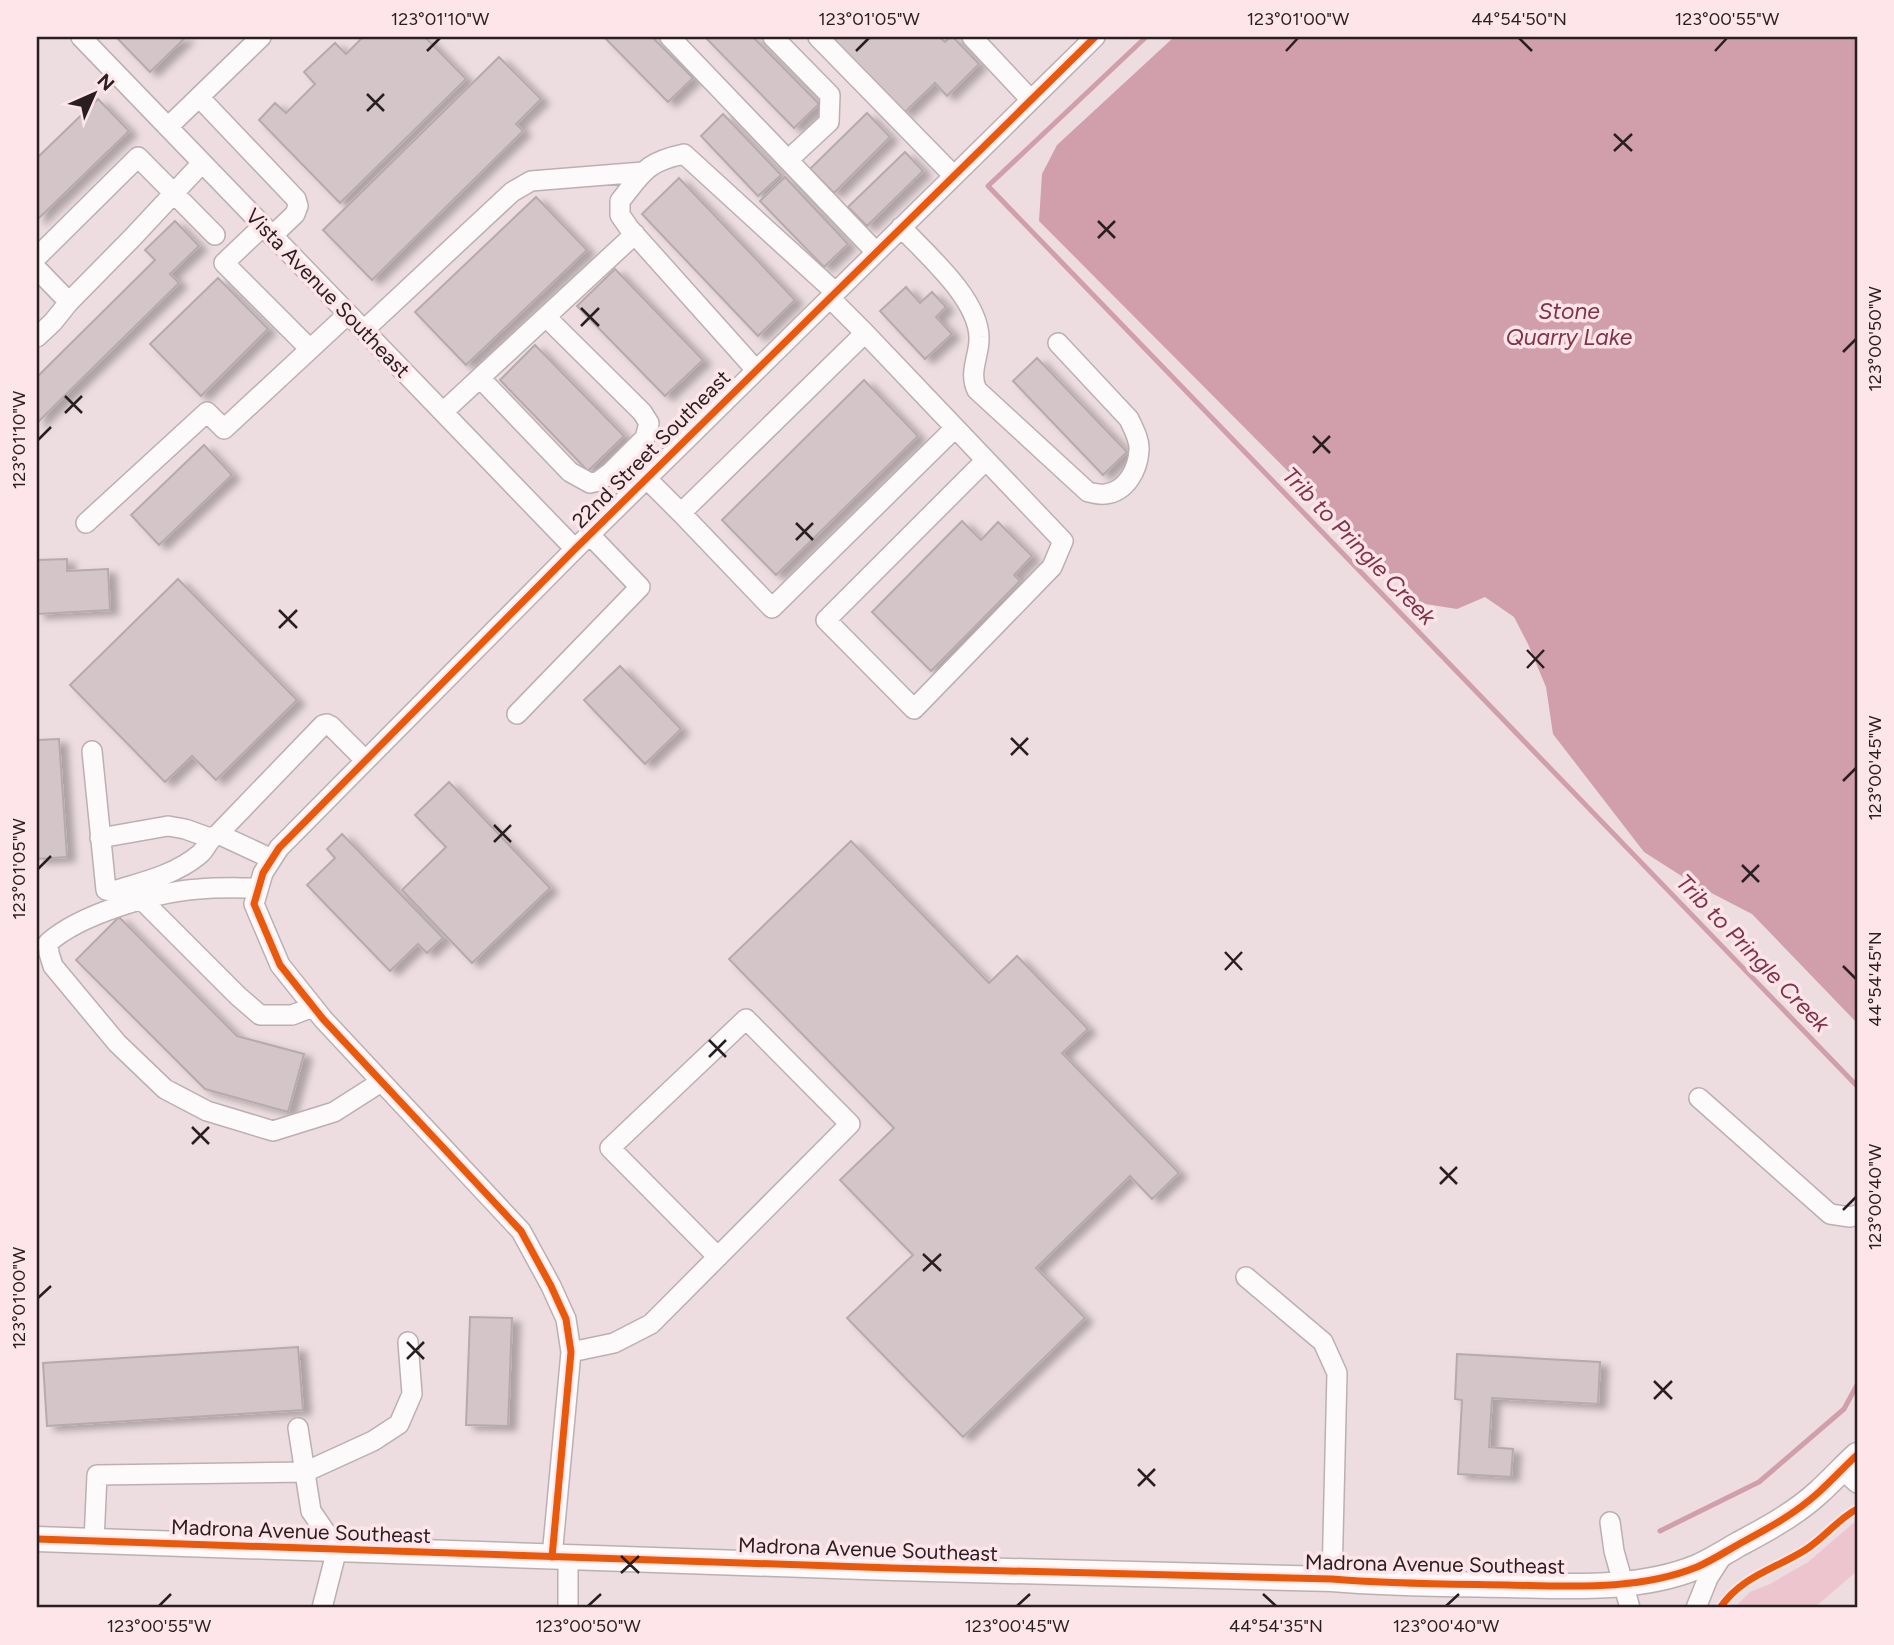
<svg xmlns="http://www.w3.org/2000/svg" width="1894" height="1645" viewBox="0 0 1894 1645" font-family="Figtree,sans-serif">
<defs>
<filter id="shadow"><feDropShadow dx="8" dy="4.5" stdDeviation="3.5" flood-color="#0004"/></filter>
</defs>
<rect width="100%" height="100%" fill="#eddde0"/>
<path fill="#edc5ce" d="M 1857,1520 L 1857,1571 L 1814,1608 L 1734,1608 L 1750,1592 L 1770,1584 L 1808,1562 Z"/>
<path fill="#d09fab" d="M 1174,37 L 1857,37 L 1857,1023 L 1752,914 L 1694,884 L 1644,852 L 1553,734 L 1546,687 L 1528,644 L 1514,617 L 1485,597 L 1457,609 L 1419,603 L 1039,221 L 1042,174 L 1057,145 Z"/>
<g fill="none" stroke-linecap="round" stroke-linejoin="round">
<path stroke="#d09fab" stroke-width="5" d="M 1146,37 L 988,186 L 1857,1086
M 1660,1531 L 1759,1482 L 1844,1409 L 1857,1385"/>
</g>
<path fill="#d3c5c8" stroke="#b6aaac" stroke-width="2" filter="url(#shadow)" d="M 116,37 L 186,37 L 150,72 Z
M 363,37 L 425,37 L 466,79 L 340,203 L 259,120 L 275,103 L 286,113 L 315,84 L 304,72 L 335,43 L 346,54 Z
M 604,37 L 652,37 L 693,78 L 668,102 Z
M 705,37 L 753,37 L 819,104 L 794,128 Z
M 829,37 L 939,37 L 945,42 L 950,37 L 953,37 L 979,64 L 947,96 L 935,83 L 904,113 Z
M 499,57 L 541,99 L 516,124 L 523,131 L 372,280 L 323,230 Z
M 98,99 L 129,131 L 37,220 L 37,158 Z
M 867,113 L 890,137 L 834,193 L 810,169 Z
M 723,114 L 781,175 L 758,196 L 701,136 Z
M 905,152 L 923,171 L 867,226 L 848,207 Z
M 785,177 L 848,244 L 824,267 L 760,201 Z
M 679,178 L 795,300 L 758,336 L 642,214 Z
M 536,197 L 587,250 L 466,365 L 415,312 Z
M 175,221 L 199,246 L 170,274 L 179,283 L 37,423 L 37,377 L 155,260 L 145,250 Z
M 615,269 L 703,360 L 665,396 L 577,306 Z
M 218,278 L 268,329 L 201,396 L 150,344 Z
M 906,287 L 920,303 L 932,292 L 946,307 L 936,317 L 952,334 L 925,359 L 880,311 Z
M 535,345 L 624,436 L 588,471 L 500,380 Z
M 1037,358 L 1127,452 L 1103,475 L 1013,381 Z
M 864,380 L 918,436 L 776,575 L 722,520 Z
M 204,445 L 232,475 L 159,545 L 131,515 Z
M 962,521 L 981,540 L 998,522 L 1032,556 L 1014,575 L 1020,581 L 931,671 L 872,612 Z
M 67,559 L 67,571 L 108,569 L 110,610 L 37,614 L 37,560 Z
M 178,579 L 297,700 L 216,780 L 192,756 L 165,782 L 70,685 Z
M 620,666 L 681,729 L 645,764 L 584,700 Z
M 59,739 L 67,857 L 37,859 L 37,740 Z
M 449,782 L 550,888 L 472,963 L 402,890 L 446,847 L 415,815 Z
M 342,834 L 443,938 L 427,953 L 418,944 L 390,971 L 307,885 L 335,858 L 327,849 Z
M 851,841 L 989,983 L 1017,956 L 1088,1029 L 1062,1053 L 1179,1173 L 1152,1199 L 1130,1176 L 1036,1268 L 1085,1318 L 963,1437 L 847,1318 L 913,1255 L 840,1180 L 894,1128 L 729,959 Z
M 119,917 L 237,1036 L 304,1054 L 288,1112 L 205,1089 L 76,960 Z
M 470,1317 L 512,1318 L 508,1426 L 466,1425 Z
M 298,1347 L 303,1410 L 47,1426 L 43,1363 Z
M 1457,1354 L 1600,1362 L 1598,1404 L 1492,1398 L 1489,1447 L 1513,1449 L 1511,1477 L 1458,1474 L 1462,1400 L 1455,1399 Z"/>
<g fill="none" stroke-linecap="round" stroke-linejoin="round">
<defs>
<path id="minor" d="M 81,37 L 575,549
M 670,37 L 876,252
M 773,37 L 830,95 L 829,122 L 788,160
M 818,37 L 954,176
M 972,37 L 1031,100
M 199,97 L 296,199 L 298,206 L 295,214 L 272,236
M 168,127 L 261,37
M 263,226 L 224,263 L 310,349
M 901,227 C 926,254 978,298 979,337 C 980,355 968,372 977,390 L 1088,492 C 1094,493 1100,495 1105,494 C 1126,492 1138,470 1139,450 C 1140,440 1133,428 1129,419 L 1058,343
M 37,257 L 138,157 L 215,235
M 37,269 L 69,302 L 133,237 L 202,163
M 364,330 L 512,192 L 531,181 L 643,172
M 865,333 L 1063,541 L 1052,567 L 914,709 L 826,620 L 986,460
M 37,337 L 53,322 L 69,302
M 756,370 L 629,228 L 620,215 L 620,201 C 643,172 646,162 684,154 L 835,292
M 480,378 L 570,472 L 590,483 L 599,481 L 610,473 L 645,438 L 649,423 L 642,412 L 546,317
M 443,412 L 635,234
M 646,478 L 681,513 L 865,333 L 830,298
M 681,513 L 772,608 L 955,428
M 86,523 L 207,412 L 224,429 L 348,314
M 517,714 L 640,587 L 589,534
M 92,751 L 106,890 L 113,891 C 143,882 175,875 200,854 C 208,847 207,839 218,834
M 100,838 L 168,826 L 185,829 L 210,838
M 272,859 L 218,834 L 323,725 L 327,724 L 331,726 L 365,760
M 258,888 C 239,888 219,887 199,889 C 156,892 80,914 48,943 L 49,953 L 53,966 L 117,1043 L 165,1089 L 207,1111 L 273,1131 L 334,1112 L 381,1082
M 142,900 L 238,996 L 260,1015 L 292,1015 L 313,1007
M 1699,1098 L 1830,1214 L 1850,1217 L 1857,1215
M 1246,1277 L 1323,1342 L 1337,1373 L 1332,1579
M 571,1352 L 614,1343 L 651,1324 L 850,1124 L 746,1019 L 610,1148 L 718,1257
M 298,1428 L 311,1511 L 337,1549 L 322,1608
M 1842,1469 L 1857,1483
M 1610,1522 L 1614,1551 L 1630,1608
M 94,1541 L 97,1475 L 305,1472 L 373,1441 L 399,1424 L 412,1394 L 408,1342
M 552,1557 L 571,1352 L 566,1319 L 551,1286 L 521,1231 L 323,1019 L 280,965 L 254,904 L 263,873 L 279,848 L 575,549 L 1095,37
M 568,1608 L 568,1557
M 1696,1608 L 1708,1578 L 1724,1553"/>
<path id="major" d="M 37,1539 L 892,1568 L 1332,1579 C 1390,1584 1448,1584 1507,1585 C 1569,1586 1638,1591 1697,1567 C 1711,1561 1725,1552 1739,1544 C 1767,1529 1795,1514 1819,1492 C 1832,1480 1844,1467 1857,1455"/>
</defs>
<use href="#minor" stroke="#bcafb2" stroke-width="22"/>
<use href="#major" stroke="#bcafb2" stroke-width="27"/>
<use href="#minor" stroke="#fcfafa" stroke-width="19"/>
<use href="#major" stroke="#fcfafa" stroke-width="24"/>
<defs>
<path id="cycleway" d="M 37,1539 L 892,1568 L 1332,1579 C 1390,1584 1448,1584 1507,1585 C 1569,1586 1638,1591 1697,1567 C 1711,1561 1725,1552 1739,1544 C 1767,1529 1795,1514 1819,1492 C 1832,1480 1844,1467 1857,1455
M 552,1557 L 571,1352 L 566,1319 L 551,1286 L 521,1231 L 323,1019 L 280,965 L 254,904 L 263,873 L 279,848 L 575,549 L 1095,37
M 1720,1608 C 1742,1576 1775,1569 1805,1550 C 1824,1538 1838,1519 1857,1509"/>
</defs>
<use href="#cycleway" stroke="#fde5ea" stroke-width="11"/>
<use href="#cycleway" stroke="#e8590c" stroke-width="7"/>
</g>
<path fill="none" stroke="#291e21" stroke-width="2.5" d="M 1519,38 L 1532,51M 427,51 L 440,38M 856,51 L 869,38M 1286,51 L 1298,38M 1715,51 L 1727,38M 367,94 L 384,111M 367,111 L 384,94M 1614,134 L 1632,151M 1614,151 L 1632,134M 1098,221 L 1115,238M 1098,238 L 1115,221M 581,308 L 599,326M 581,326 L 599,308M 1843,352 L 1856,339M 65,396 L 82,413M 65,413 L 82,396M 1313,436 L 1330,453M 38,440 L 51,427M 1313,453 L 1330,436M 796,523 L 813,540M 796,540 L 813,523M 279,610 L 297,628M 279,628 L 297,610M 1527,650 L 1544,668M 1527,668 L 1544,650M 1011,738 L 1028,755M 1011,755 L 1028,738M 1843,781 L 1856,768M 494,825 L 511,842M 494,842 L 511,825M 1742,865 L 1759,882M 38,869 L 51,856M 1742,882 L 1759,865M 1225,952 L 1242,970M 1843,966 L 1856,979M 1225,970 L 1242,952M 709,1040 L 726,1057M 709,1057 L 726,1040M 192,1127 L 209,1144M 192,1144 L 209,1127M 1440,1167 L 1457,1184M 1440,1184 L 1457,1167M 1843,1210 L 1856,1197M 923,1254 L 941,1271M 923,1271 L 941,1254M 38,1298 L 51,1286M 407,1342 L 424,1359M 407,1359 L 424,1342M 1654,1381 L 1672,1399M 1654,1399 L 1672,1381M 1138,1469 L 1155,1486M 1138,1486 L 1155,1469M 621,1556 L 639,1573M 621,1573 L 639,1556M 1263,1594 L 1276,1606M 159,1606 L 171,1594M 588,1606 L 601,1594M 1017,1606 L 1030,1594M 1446,1606 L 1459,1594"/>
<g text-anchor="middle" dominant-baseline="central" stroke-width="7" stroke-linejoin="round" paint-order="stroke">
<g font-size="21" fill="#291e21" stroke="#fde5ea">
<text transform="translate(328 293) rotate(46)">Vista Avenue Southeast</text>
<text transform="translate(651 449) rotate(-45)">22nd Street Southeast</text>
<text transform="translate(301 1531) rotate(2)">Madrona Avenue Southeast</text>
<text transform="translate(868 1549) rotate(2)">Madrona Avenue Southeast</text>
<text transform="translate(1435 1564) rotate(1)">Madrona Avenue Southeast</text>
</g>
<g font-size="23" font-style="italic" fill="#80324b" stroke="#fde5ea">
<text x="1569" y="311">Stone<tspan x="1569" dy="26">Quarry Lake</tspan></text>
<text transform="translate(1359 546) rotate(46)">Trib to Pringle Creek</text>
<text transform="translate(1753 953) rotate(46)">Trib to Pringle Creek</text>
</g>
</g>
<rect width="1894" height="1645" fill="none" stroke="#fde5ea" stroke-width="77"/>
<g transform="translate(94 94) rotate(45)" stroke="#fde5ea" stroke-width="5" paint-order="stroke">
<path d="M0-5L12 26L0 18L-12 26Z" fill="#291e21"/>
<text y="-10" font-size="19" font-weight="bold" text-anchor="middle" fill="#291e21">N</text>
</g>
<rect x="38" y="38" width="1818" height="1568" fill="none" stroke="#291e21" stroke-width="2.5"/>
<g font-size="18" text-anchor="middle" fill="#291e21">
<text x="440" y="25">123°01'10"W</text>
<text x="869" y="25">123°01'05"W</text>
<text x="1298" y="25">123°01'00"W</text>
<text x="1519" y="25">44°54'50"N</text>
<text x="1727" y="25">123°00'55"W</text>
<text transform="translate(1875 339) rotate(-90)" y="6">123°00'50"W</text>
<text transform="translate(19 440) rotate(-90)" y="6">123°01'10"W</text>
<text transform="translate(1875 768) rotate(-90)" y="6">123°00'45"W</text>
<text transform="translate(19 869) rotate(-90)" y="6">123°01'05"W</text>
<text transform="translate(1875 979) rotate(-90)" y="6">44°54'45"N</text>
<text transform="translate(1875 1197) rotate(-90)" y="6">123°00'40"W</text>
<text transform="translate(19 1298) rotate(-90)" y="6">123°01'00"W</text>
<text x="159" y="1632">123°00'55"W</text>
<text x="588" y="1632">123°00'50"W</text>
<text x="1017" y="1632">123°00'45"W</text>
<text x="1276" y="1632">44°54'35"N</text>
<text x="1446" y="1632">123°00'40"W</text>
</g>
</svg>
